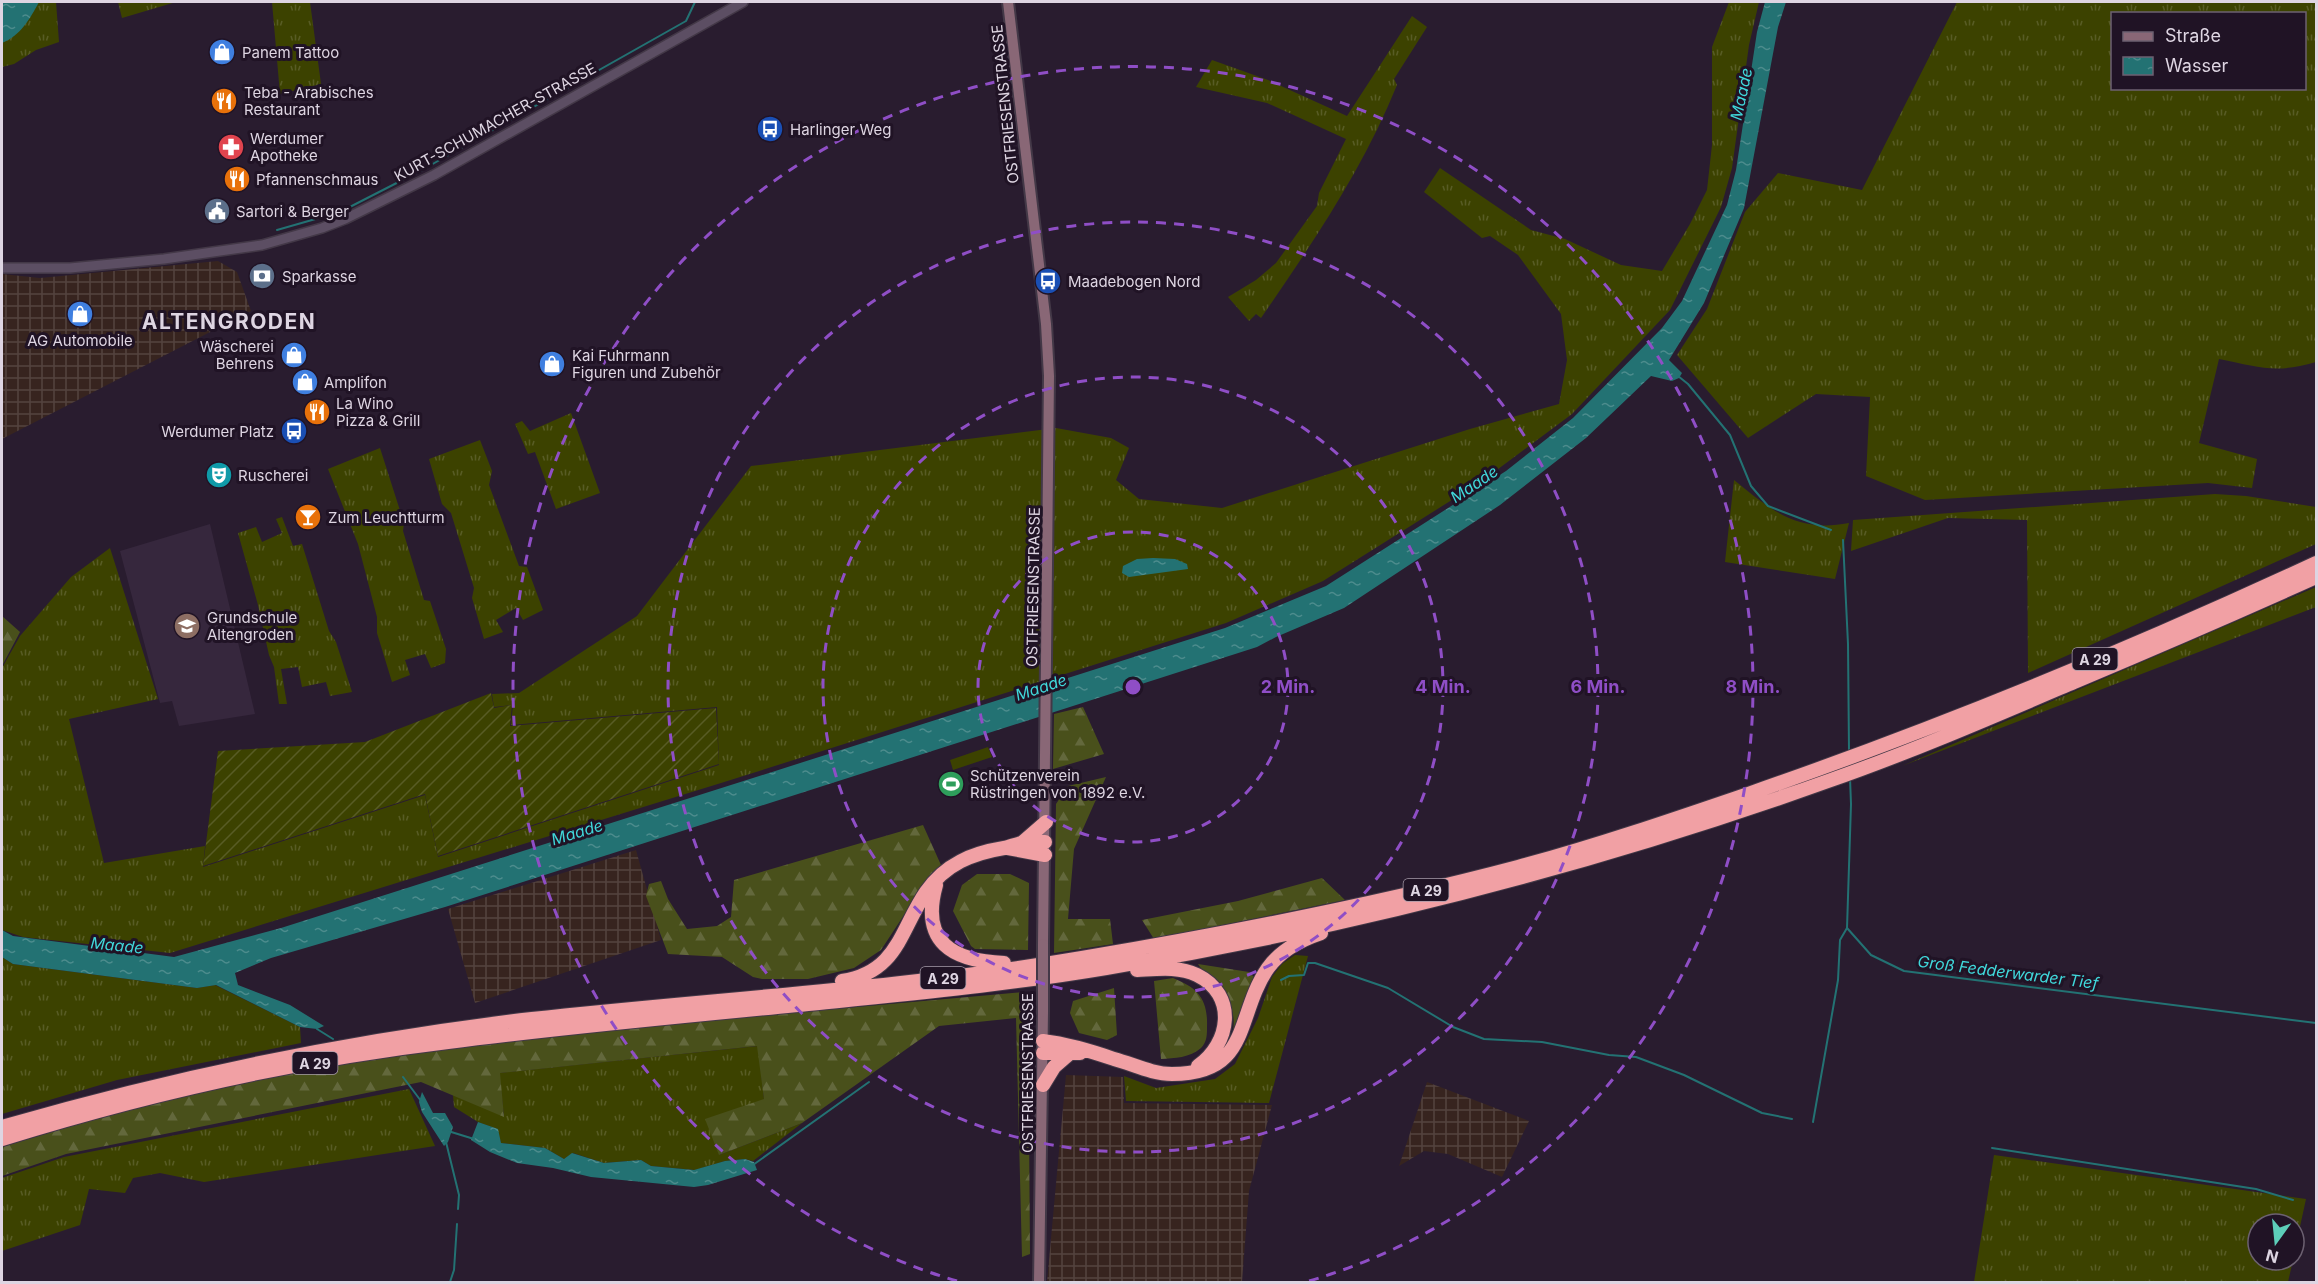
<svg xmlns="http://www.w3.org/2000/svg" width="2318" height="1284" viewBox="0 0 2318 1284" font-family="Inter,sans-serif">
<defs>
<pattern id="industrial-grid" width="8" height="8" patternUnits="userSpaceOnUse" patternTransform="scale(1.5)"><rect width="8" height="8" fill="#37241f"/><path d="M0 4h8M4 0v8" fill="none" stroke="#54433f"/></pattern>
<pattern id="grass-tufts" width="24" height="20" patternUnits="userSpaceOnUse" patternTransform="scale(1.5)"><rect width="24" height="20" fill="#3c4200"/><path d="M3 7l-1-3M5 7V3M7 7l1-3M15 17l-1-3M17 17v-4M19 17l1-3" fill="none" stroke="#585c25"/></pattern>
<pattern id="forest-firs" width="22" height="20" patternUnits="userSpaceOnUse" patternTransform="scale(1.5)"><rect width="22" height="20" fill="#49501b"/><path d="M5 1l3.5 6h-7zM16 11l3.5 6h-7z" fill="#63683c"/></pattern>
<pattern id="garden-furrows" width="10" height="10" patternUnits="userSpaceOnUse" patternTransform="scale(1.5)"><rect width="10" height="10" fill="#3c4200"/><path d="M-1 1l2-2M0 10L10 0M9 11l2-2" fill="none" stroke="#585c25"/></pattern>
<pattern id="water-ripples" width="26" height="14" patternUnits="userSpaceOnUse" patternTransform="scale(1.5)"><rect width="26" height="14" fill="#237273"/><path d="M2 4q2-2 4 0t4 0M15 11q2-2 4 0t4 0" fill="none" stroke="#4d8c8d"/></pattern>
</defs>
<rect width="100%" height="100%" fill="#291c2f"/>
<path fill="url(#industrial-grid)" d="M 218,261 L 237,272 L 251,311 L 2,439 L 2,274 L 40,278 Z
M 636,850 L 661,940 L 475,1003 L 448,909 Z
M 1066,1075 L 1123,1077 L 1124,1103 L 1272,1105 L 1249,1191 L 1242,1282 L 1047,1282 Z
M 1427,1082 L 1529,1121 L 1502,1177 L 1448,1154 L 1424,1151 L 1399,1166 Z"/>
<path fill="#36273d" d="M 210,524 L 255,714 L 179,726 L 172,701 L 160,703 L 120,551 Z"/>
<path fill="url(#grass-tufts)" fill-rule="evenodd" d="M 2,2 L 56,2 L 59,42 L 36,50 L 14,64 L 2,67 Z
M 118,2 L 176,2 L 122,18 Z
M 272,2 L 310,2 L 321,84 L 280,94 Z
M 1729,2 L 1759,2 L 1749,45 L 1732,168 L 1721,207 L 1670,310 L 1572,414 L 1482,481 L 1323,581 L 1226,623 L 721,783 L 170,953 L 23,937 L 2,930 L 2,668 L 20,636 L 71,577 L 110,548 L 158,699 L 69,719 L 104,863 L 205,846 L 203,867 L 425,795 L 438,857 L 719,765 L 717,707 L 511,725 L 513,705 L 494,707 L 492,694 L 519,693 L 637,616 L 751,466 L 1056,428 L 1111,438 L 1129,448 L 1116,480 L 1139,499 L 1222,508 L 1470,429 L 1559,404 L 1567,360 L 1561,314 L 1518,255 L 1490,236 L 1482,238 L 1424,192 L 1440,168 L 1531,230 L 1565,239 L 1621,265 L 1662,271 L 1690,224 L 1707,190 L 1712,145 L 1712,47 Z
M 1957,2 L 2316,2 L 2316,362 C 2276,374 2259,367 2219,359 L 2199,443 L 2257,459 L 2252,488 L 2208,483 L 1925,500 L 1866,476 L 1870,397 L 1816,394 L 1748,438 L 1677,355 L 1707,309 L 1745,212 L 1778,173 L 1862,190 ZM 2112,14 L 2304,14 L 2304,88 L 2112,88 Z
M 1412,16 L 1427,27 L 1394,79 L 1397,85 C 1363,169 1312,244 1261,318 L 1256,314 L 1249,321 L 1228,297 L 1256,280 L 1276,263 L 1317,206 L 1319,193 L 1346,139 L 1267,103 L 1196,87 L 1212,60 L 1268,80 L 1347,116 Z
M 571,413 L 600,493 L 556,509 L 535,452 L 528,454 L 515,424 L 522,421 L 530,431 Z
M 480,440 L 492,471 L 489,485 L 519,566 L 527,567 L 543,610 L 523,620 L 516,608 L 496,620 L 503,632 L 484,639 L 472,598 L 474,588 L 451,513 L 442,504 L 429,459 Z
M 380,448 L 404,523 L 403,531 L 424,600 L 430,601 L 446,649 L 445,663 L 431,668 L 425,654 L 405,660 L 410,675 L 392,682 L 377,633 L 377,617 L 358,544 L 328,469 Z
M 1734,480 C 1772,511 1798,533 1849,523 L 1835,579 L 1725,562 Z
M 2215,494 L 2246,496 L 2316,507 L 2316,544 L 2028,673 L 2027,520 L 1948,518 L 1851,551 L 1853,520 Z
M 282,517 L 293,546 L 302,544 L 329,631 L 336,642 L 352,692 L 330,696 L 326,682 L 302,687 L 298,667 L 281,669 L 287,704 L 279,704 L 274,667 L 269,655 L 258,605 L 238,533 L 256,527 L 262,542 L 282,533 L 276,519 Z
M 2316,587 L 2316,607 L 1902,766 Z
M 1295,955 L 1308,956 L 1269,1103 L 1126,1101 L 1124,1076 L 1156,1088 L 1215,1079 L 1235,1064 L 1258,1018 L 1272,977 L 1282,964 Z
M 2,957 L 13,964 L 197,988 L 215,985 L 300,1027 L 301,1043 L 117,1080 L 2,1114 Z
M 758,1046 L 764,1099 L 719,1155 L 802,1123 L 753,1161 L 745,1159 L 725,1161 L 695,1170 L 651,1166 L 641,1160 L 604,1163 L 573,1153 L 564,1159 L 545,1148 L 501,1143 L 497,1129 L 478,1122 L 454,1107 L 453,1095 L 504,1116 L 499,1073 Z
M 409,1089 L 435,1146 L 204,1182 L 160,1173 L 133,1178 L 125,1193 L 89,1189 L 80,1225 L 2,1251 L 2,1178 L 64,1157 Z
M 1994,1155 L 2306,1199 L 2294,1254 L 2294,1224 L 2258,1224 L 2258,1260 L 2293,1260 L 2288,1282 L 1974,1282 Z"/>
<path fill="url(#forest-firs)" d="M 2,616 L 20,632 L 2,666 Z
M 1083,707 L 1104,754 L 1053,769 L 1054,714 Z
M 1106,777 L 1074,849 L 1068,919 L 1110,919 L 1113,944 L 1054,953 L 1056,804 L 1068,786 Z
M 923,825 L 941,865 L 927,880 L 881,950 L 854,968 L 808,979 L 762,979 L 753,977 L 722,957 L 668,954 L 646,896 L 649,884 L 661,881 L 668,899 L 687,929 L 717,926 L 731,917 L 734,880 Z
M 977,874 L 1010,874 L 1029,883 L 1028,950 L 975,949 L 971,946 L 953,911 L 962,885 Z
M 1322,878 L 1345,900 L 1154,939 L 1142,920 L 1238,901 Z
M 1198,964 L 1249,972 L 1254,977 L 1236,1033 L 1233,1032 C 1236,1013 1229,993 1215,980 C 1209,975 1202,971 1198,964 Z
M 1173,978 C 1198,988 1208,999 1207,1027 C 1207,1035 1207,1042 1201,1048 C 1190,1058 1174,1058 1161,1059 L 1154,981 Z
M 1114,988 L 1117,1035 L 1107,1040 L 1079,1033 L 1070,1013 L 1073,1001 Z
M 1023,992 L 1028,995 L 1030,1254 L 1022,1257 L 1016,1018 L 939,1026 L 802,1123 L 719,1155 L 705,1119 L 764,1099 L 757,1046 L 500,1073 L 504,1117 L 421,1082 L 66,1154 L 2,1176 L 2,1147 L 132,1108 L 287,1074 L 458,1043 Z"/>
<path fill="url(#garden-furrows)" d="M 491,693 L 494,708 L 512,705 L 510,726 L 716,708 L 719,764 L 438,856 L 425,794 L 203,866 L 218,751 L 365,742 Z"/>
<path fill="#3c4200" d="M 988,747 L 992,757 L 953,770 L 950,760 Z"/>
<path fill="url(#water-ripples)" d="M 2,2 L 39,2 C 30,19 20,36 2,43 Z
M 1765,2 L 1786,2 L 1778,27 L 1744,208 L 1704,303 L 1669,360 L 1682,373 L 1679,378 L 1672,381 L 1651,376 L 1586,438 L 1500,505 L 1344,608 L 1276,637 L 1257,647 L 445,907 L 271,958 L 235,973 L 238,985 L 290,1005 L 324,1026 L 317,1029 L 300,1027 L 216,985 L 197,988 L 13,964 L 2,957 L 2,930 L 13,936 L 174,957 L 281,928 L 1225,628 L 1326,586 L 1506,471 L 1573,418 L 1662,328 L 1682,301 L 1727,205 L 1736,170 L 1757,32 Z
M 1153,558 L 1175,559 L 1187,564 L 1188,569 L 1129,577 L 1122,573 L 1123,566 L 1137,559 Z
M 422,1092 L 433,1113 L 445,1113 L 453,1127 L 448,1142 L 444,1146 L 422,1112 L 419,1102 Z
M 478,1122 L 498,1129 L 501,1143 L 545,1148 L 564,1159 L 572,1153 L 604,1163 L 641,1160 L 651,1166 L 694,1170 L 725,1161 L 745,1159 L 754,1162 L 757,1170 L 708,1185 L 694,1187 L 591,1177 L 553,1168 L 517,1163 L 490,1152 L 471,1140 Z"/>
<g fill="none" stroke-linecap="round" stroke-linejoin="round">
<path stroke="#237273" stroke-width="2" d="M 277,230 L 340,212 L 422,170 L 686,21 L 695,2
M 1678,376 L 1688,384 L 1730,435 L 1751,486 L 1768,506 L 1831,530
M 1843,540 L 1848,644 L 1849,751
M 1850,778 L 1851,804 L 1847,928 L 1871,955 L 1904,971 L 2316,1023
M 1281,980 L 1289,976 L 1304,975 L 1308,963 L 1315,963 L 1388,988 L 1453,1027 L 1484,1039 L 1542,1042 L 1609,1055 L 1636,1057 L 1684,1075 L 1762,1113 L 1792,1119
M 317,1029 L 333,1039
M 403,1077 L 421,1101
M 1813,1122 L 1838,980 L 1840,940 L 1847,928
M 448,1131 L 474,1139
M 446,1142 L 459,1195 L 458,1209
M 1992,1148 L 2256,1189 L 2293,1200
M 753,1165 L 869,1082
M 450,1282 L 454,1270 L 457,1224"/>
<defs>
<path id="tertiary" d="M 2,268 L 70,268 L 164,259 L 262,245 L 322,228 L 345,219 L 434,175 L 743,2"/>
<path id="secondary" d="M 1008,2 L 1046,324 L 1049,376 L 1043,944
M 1039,1282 L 1043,1012"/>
<path id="motorway" d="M 1023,842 L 1046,822
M 1008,848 L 1045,855
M 936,885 C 920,942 952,961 1004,963
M 1137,970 C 1157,969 1179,966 1197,975 C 1238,995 1230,1044 1198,1066
M 842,981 C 898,972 900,930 926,892 C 945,864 973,853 1004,848 C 1010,847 1016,844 1022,843 C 1029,841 1038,842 1045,842
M 1043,1041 C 1067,1044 1091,1051 1114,1059 C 1133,1064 1152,1074 1172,1074 C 1252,1074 1235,1015 1268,968 C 1281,950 1300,940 1321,933
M 1043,1053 L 1080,1053
M 1043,1085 L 1054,1067 L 1069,1054
M 2,1127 C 175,1077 352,1040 532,1019 C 715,999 900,989 1082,958 C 1229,933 1375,905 1518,867 C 1596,846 1672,820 1748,794 C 1941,727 2131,649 2316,563
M 2,1139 C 147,1094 297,1060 448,1042 C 572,1026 695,1015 819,1003 C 915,993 1011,984 1106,968 C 1352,927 1593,865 1828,781 C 1911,752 1992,717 2074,682 C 2155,648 2236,613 2316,577"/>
</defs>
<use href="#tertiary" stroke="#433847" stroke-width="12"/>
<use href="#secondary" stroke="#433847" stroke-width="14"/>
<use href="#motorway" stroke="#433847" stroke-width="16"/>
<use href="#tertiary" stroke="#5c4e63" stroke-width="9"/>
<use href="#secondary" stroke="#896776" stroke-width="10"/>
<use href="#motorway" stroke="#f1a0a4" stroke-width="14"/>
<defs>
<path id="secondary-bridge" d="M 1043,1012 L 1043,944"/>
</defs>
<use href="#secondary-bridge" stroke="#433847" stroke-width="14" stroke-linecap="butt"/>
<use href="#secondary-bridge" stroke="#896776" stroke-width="10"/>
</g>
<g fill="none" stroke="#8f4ec6" stroke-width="3" stroke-dasharray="10 8">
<circle cx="1133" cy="687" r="155"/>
<circle cx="1133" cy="687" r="310"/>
<circle cx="1133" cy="687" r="465"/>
<path d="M957 1281A620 620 0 1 1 1309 1281"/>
</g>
<defs>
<symbol id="shop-disc" viewBox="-11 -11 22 22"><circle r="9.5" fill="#3f7fe0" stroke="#201325"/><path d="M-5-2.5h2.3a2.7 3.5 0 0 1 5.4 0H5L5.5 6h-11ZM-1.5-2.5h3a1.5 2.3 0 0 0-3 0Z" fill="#fff"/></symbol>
<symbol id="restaurant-disc" viewBox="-11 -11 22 22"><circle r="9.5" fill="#e8710a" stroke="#201325"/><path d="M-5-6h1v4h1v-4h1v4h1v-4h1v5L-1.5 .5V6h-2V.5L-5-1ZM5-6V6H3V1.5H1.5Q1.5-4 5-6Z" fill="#fff"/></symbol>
<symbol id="bus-disc" viewBox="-11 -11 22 22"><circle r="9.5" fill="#1a4fb4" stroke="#201325"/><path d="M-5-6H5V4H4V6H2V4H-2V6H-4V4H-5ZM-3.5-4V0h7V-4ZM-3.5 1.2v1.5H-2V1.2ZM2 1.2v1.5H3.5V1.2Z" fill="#fff"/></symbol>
<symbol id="pharmacy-disc" viewBox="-11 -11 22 22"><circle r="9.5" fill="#e0444e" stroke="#201325"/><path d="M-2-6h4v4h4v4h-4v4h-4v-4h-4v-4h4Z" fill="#fff"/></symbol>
<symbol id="civic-disc" viewBox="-11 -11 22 22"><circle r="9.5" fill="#5c6f8a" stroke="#201325"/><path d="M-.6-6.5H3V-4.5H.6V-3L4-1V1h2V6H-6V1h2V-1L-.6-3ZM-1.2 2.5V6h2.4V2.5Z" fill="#fff"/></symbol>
<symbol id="bank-disc" viewBox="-11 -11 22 22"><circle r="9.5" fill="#5c6f8a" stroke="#201325"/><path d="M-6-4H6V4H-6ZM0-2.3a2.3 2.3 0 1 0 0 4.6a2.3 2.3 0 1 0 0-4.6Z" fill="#fff"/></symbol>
<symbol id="theatre-disc" viewBox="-11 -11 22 22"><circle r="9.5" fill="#0f9aa8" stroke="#201325"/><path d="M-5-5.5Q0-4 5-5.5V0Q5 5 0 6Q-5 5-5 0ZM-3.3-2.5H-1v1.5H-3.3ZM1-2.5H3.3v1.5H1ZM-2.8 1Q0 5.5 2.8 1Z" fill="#fff"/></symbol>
<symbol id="bar-disc" viewBox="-11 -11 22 22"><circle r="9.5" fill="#e8710a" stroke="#201325"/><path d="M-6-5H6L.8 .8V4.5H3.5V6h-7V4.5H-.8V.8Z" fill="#fff"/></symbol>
<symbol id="school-disc" viewBox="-11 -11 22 22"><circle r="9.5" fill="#8d6e63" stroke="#201325"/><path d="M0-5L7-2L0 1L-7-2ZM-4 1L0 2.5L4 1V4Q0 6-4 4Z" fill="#fff"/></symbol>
<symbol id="stadium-disc" viewBox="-11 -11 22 22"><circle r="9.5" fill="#2e9e5b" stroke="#201325"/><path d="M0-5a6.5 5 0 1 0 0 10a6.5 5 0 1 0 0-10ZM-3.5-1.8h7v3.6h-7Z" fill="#fff"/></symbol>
</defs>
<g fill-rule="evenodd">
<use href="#shop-disc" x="207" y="37" width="30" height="30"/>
<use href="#restaurant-disc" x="209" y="86" width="30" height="30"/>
<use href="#bus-disc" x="755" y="114" width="30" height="30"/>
<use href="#pharmacy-disc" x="216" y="132" width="30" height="30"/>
<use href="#restaurant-disc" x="222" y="164" width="30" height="30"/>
<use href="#civic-disc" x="202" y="196" width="30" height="30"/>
<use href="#bank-disc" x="247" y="261" width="30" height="30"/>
<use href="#bus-disc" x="1033" y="266" width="30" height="30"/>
<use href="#shop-disc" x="65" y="299" width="30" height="30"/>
<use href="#shop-disc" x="279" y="340" width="30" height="30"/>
<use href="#shop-disc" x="537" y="349" width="30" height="30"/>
<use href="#shop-disc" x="290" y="367" width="30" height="30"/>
<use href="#restaurant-disc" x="302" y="397" width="30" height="30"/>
<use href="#bus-disc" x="279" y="416" width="30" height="30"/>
<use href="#theatre-disc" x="204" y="460" width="30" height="30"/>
<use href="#bar-disc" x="293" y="502" width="30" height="30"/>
<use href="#school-disc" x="172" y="611" width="30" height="30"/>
<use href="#stadium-disc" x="936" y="769" width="30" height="30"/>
</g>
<g text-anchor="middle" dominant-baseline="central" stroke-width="6" stroke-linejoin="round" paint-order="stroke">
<g fill="#201325" stroke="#a59ba9" stroke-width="1.5">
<rect x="2072.5" y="648" width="45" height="22" rx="4.5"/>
<rect x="1403.5" y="879" width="45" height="22" rx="4.5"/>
<rect x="920.5" y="967" width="45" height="22" rx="4.5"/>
<rect x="292.5" y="1052" width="45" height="22" rx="4.5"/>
</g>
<g font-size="14" font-weight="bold" fill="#ded5e2">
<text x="2095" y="659">A 29</text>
<text x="1426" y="890">A 29</text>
<text x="943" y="978">A 29</text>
<text x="315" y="1063">A 29</text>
</g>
<g font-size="15" fill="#ded5e2" stroke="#201325" text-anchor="start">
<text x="242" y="52">Panem Tattoo</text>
<text x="244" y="92">Teba - Arabisches<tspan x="244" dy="17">Restaurant</tspan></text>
<text x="790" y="129">Harlinger Weg</text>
<text x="250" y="138">Werdumer<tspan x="250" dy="17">Apotheke</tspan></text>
<text x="256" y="179">Pfannenschmaus</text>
<text x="236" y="211">Sartori &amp; Berger</text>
<text x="282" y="276">Sparkasse</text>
<text x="1068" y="281">Maadebogen Nord</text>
<text x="80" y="340" text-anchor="middle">AG Automobile</text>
<text x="274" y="346" text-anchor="end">Wäscherei<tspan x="274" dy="17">Behrens</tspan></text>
<text x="572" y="355">Kai Fuhrmann<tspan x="572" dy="17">Figuren und Zubehör</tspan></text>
<text x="324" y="382">Amplifon</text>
<text x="336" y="403">La Wino<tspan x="336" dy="17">Pizza &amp; Grill</tspan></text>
<text x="274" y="431" text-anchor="end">Werdumer Platz</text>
<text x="238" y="475">Ruscherei</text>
<text x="328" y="517">Zum Leuchtturm</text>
<text x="207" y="617">Grundschule<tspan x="207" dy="17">Altengroden</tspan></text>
<text x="970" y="775">Schützenverein<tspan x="970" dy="17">Rüstringen von 1892 e.V.</tspan></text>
</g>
<g font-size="15" fill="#ded5e2" stroke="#201325">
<text transform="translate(1005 104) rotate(-96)">OSTFRIESENSTRASSE</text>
<text transform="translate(495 122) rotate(-29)">KURT-SCHUMACHER-STRASSE</text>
<text transform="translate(1033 587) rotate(-89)">OSTFRIESENSTRASSE</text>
<text transform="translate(1027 1073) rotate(-90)">OSTFRIESENSTRASSE</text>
</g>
<g font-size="16" font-style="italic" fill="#40d8db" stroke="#201325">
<text transform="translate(1741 94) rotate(-78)">Maade</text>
<text transform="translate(1474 484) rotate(-34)">Maade</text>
<text transform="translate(1041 687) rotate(-18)">Maade</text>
<text transform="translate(577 832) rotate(-17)">Maade</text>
<text transform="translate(117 945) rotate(6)">Maade</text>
<text transform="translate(2008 972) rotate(7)">Groß Fedderwarder Tief</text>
</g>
<g font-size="21" font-weight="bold" letter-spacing="1.5" fill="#ded5e2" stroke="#201325">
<text x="229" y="321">ALTENGRODEN</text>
</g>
</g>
<circle cx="1133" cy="687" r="9" fill="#8f4ec6" stroke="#201325" stroke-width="3"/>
<g font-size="18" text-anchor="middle" font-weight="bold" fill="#8f4ec6" stroke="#201325" stroke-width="6" stroke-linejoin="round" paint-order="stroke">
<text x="1288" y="693">2 Min.</text>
<text x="1443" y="693">4 Min.</text>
<text x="1598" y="693">6 Min.</text>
<text x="1753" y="693">8 Min.</text>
</g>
<rect width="2318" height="1284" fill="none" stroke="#ded5e2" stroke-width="6"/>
<rect x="2111" y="12" width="195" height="78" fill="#201325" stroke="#6c6171" stroke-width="1.5"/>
<rect x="2123" y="32" width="30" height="9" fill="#896776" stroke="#6c6171" stroke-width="1.5"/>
<text x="2165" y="42" font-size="18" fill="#ded5e2">Straße</text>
<rect x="2123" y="57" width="30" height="18" fill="url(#water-ripples)" stroke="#6c6171" stroke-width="1.5"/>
<text x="2165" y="72" font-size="18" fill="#ded5e2">Wasser</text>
<g transform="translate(2276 1242) rotate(195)"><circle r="28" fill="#201325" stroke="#6c6171" stroke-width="1.5"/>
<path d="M0-4.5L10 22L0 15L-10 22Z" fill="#5dceb9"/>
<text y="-9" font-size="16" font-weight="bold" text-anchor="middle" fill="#ded5e2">N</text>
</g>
</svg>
